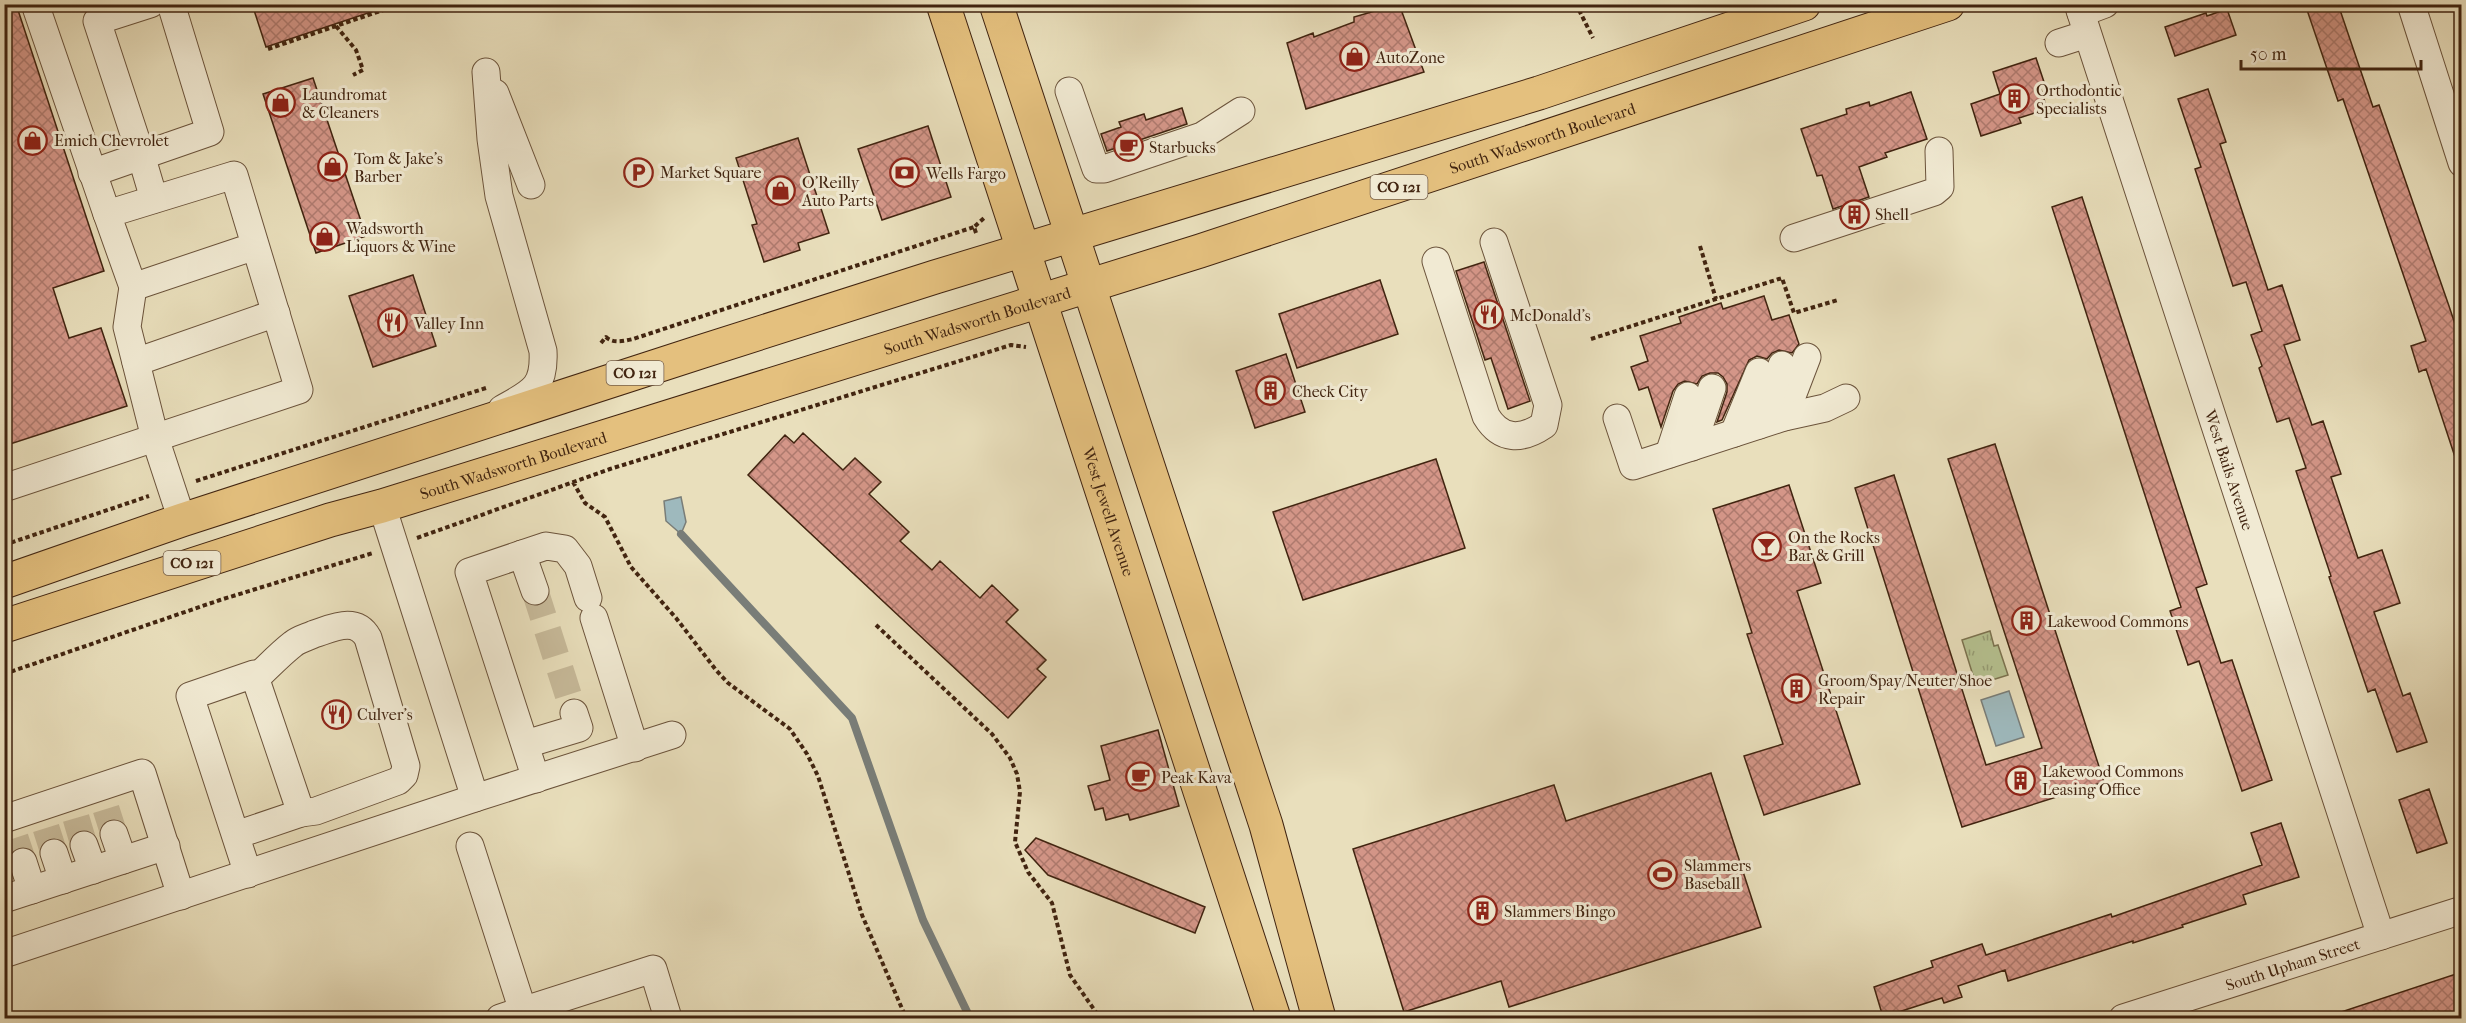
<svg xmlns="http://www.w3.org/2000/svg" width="2466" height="1023" viewBox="0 0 2466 1023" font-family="'IM FELL French Canon',serif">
<defs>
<pattern id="park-tufts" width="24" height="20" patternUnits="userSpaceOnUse" patternTransform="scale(1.5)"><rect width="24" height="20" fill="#b6c291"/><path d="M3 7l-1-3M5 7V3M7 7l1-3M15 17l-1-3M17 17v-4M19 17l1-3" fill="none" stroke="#969d75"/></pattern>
<pattern id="building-cross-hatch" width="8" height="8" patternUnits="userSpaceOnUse" patternTransform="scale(1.5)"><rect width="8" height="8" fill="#d49688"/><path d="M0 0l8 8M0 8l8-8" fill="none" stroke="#ae7a6e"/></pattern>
</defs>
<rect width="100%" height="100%" fill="#e9dfbc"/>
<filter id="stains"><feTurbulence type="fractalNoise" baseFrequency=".00333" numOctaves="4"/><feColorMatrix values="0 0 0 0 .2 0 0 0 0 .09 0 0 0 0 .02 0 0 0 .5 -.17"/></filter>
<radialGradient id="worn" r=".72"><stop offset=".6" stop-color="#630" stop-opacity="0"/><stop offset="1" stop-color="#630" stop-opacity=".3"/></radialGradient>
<path fill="url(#park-tufts)" stroke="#7c7350" stroke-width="1.5" d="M 1990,631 L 1994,646 L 1998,645 L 2008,675 L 1976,685 L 1962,640 Z"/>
<path fill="#9eb9bd" stroke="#797d78" stroke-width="1.5" d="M 681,497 L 686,522 L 681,534 L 666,521 L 664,501 Z
M 2009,691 L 2024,737 L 1996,746 L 1981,700 Z"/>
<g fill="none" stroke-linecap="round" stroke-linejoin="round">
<path stroke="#797d78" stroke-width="8" d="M 681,534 L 852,718 L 923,920 L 970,1018"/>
</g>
<path fill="url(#building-cross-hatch)" stroke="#412410" stroke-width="1.5" d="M 4,4 L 16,4 L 104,271 L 53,288 L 69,338 L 101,328 L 127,406 L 4,446 Z
M 252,4 L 382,4 L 383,8 L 266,47 Z
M 1399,4 L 1424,72 L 1306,109 L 1287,43 L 1313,33 L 1314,37 L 1354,22 L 1354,17 Z
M 2305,4 L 2338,4 L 2373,107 L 2379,105 L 2449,306 L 2462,345 L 2462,465 L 2458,466 L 2426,369 L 2419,372 L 2411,346 L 2426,341 L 2343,99 L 2338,101 Z
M 2227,9 L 2236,35 L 2175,56 L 2165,27 L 2206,13 L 2207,16 Z
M 2036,58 L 2045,85 L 2040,86 L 2047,109 L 2019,118 L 2021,123 L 1981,136 L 1971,104 L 2000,94 L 1993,72 Z
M 313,78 L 366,236 L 316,253 L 263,94 Z
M 2208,89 L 2226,142 L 2220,144 L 2268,290 L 2282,285 L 2300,340 L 2284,345 L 2312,425 L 2323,421 L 2341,474 L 2331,477 L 2358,558 L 2382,550 L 2400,603 L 2374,612 L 2403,696 L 2410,693 L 2427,742 L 2397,752 L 2375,689 L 2368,692 L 2329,577 L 2331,576 L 2296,471 L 2306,468 L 2289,418 L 2277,422 L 2259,368 L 2262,366 L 2251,335 L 2262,331 L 2246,282 L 2233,286 L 2195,169 L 2201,167 L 2178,99 Z
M 1911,92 L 1927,139 L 1885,153 L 1887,157 L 1859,167 L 1869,197 L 1833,209 L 1822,175 L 1817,176 L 1801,129 L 1847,114 L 1846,109 L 1869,102 L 1870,106 Z
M 1182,108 L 1187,124 L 1107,151 L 1101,134 L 1121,127 L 1119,122 L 1144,114 L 1146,120 Z
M 928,126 L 951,197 L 882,220 L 858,149 Z
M 798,138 L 829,233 L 798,243 L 800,250 L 764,262 L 752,225 L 757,224 L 736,158 Z
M 2082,197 L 2207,584 L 2196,588 L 2221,663 L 2232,660 L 2272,780 L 2242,791 L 2199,661 L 2188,665 L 2170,611 L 2181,607 L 2052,207 Z
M 1484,262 L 1530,401 L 1508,409 L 1491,358 L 1485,360 L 1456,271 Z
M 413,275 L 436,346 L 373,367 L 349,296 Z
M 1380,280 L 1398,334 L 1297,368 L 1279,314 Z
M 1764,296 L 1772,320 L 1789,315 L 1799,344 L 1792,353 L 1779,350 L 1772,353 L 1767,359 L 1757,356 L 1749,360 L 1722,420 L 1717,422 L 1727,392 L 1727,384 L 1723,377 L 1718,373 L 1710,373 L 1702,376 L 1697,384 L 1685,381 L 1678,384 L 1673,391 L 1661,427 L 1648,387 L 1639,390 L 1631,367 L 1648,361 L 1640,336 L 1681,323 L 1679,317 L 1721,303 L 1723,309 Z
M 1286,354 L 1305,412 L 1255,428 L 1236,371 Z
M 803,433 L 843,470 L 855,458 L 881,482 L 869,494 L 909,532 L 900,541 L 932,570 L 940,561 L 980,598 L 992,585 L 1018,610 L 1006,622 L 1046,660 L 1037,669 L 1046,677 L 1008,718 L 748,475 L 785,435 L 794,443 Z
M 1995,444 L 2104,782 L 1962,827 L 1855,488 L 1894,475 L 1986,765 L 2042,748 L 1948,459 Z
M 1436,459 L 1465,548 L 1303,600 L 1273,512 Z
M 1789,485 L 1821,583 L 1797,591 L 1860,784 L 1764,815 L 1744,756 L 1783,744 L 1747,634 L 1752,633 L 1713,509 Z
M 1158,730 L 1179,806 L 1130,820 L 1128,814 L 1106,820 L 1103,808 L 1095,810 L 1088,786 L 1110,780 L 1101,746 Z
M 1711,773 L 1761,927 L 1509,1007 L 1501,981 L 1404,1012 L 1353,849 L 1554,785 L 1566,821 Z
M 2429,789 L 2447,843 L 2417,853 L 2399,800 Z
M 2281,823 L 2299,877 L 2243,895 L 2246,904 L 2182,925 L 2183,927 L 2133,943 L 2133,941 L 2008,981 L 2005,970 L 1958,986 L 1962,997 L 1944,1003 L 1942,998 L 1883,1017 L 1874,987 L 1933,967 L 1931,961 L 1982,944 L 1986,955 L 2111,914 L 2112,917 L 2262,865 L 2251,833 Z
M 1036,838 L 1205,907 L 1195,933 L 1048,875 L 1025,850 Z
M 2462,972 L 2462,1013 L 2446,1018 L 2332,1018 L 2332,1015 Z"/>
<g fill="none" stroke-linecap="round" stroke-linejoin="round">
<path stroke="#c7ba9a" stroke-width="27" stroke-dasharray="27 14" stroke-linecap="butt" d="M 535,591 L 574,713
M 106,809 L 114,834
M 76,818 L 84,845
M 46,828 L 54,853
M 15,838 L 23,862"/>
<defs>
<g id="minor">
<path d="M 35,4 L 107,214"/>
<path d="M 150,4 L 97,21 L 141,155 L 154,199"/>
<path id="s1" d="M 2078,4 L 2381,936"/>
<path d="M 2411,4 L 2462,163"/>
<path d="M 2081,13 L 2105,4"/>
<path d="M 2059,43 L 2087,34"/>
<path d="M 486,72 L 491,139 L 499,196 L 543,351 C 545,388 532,392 502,409"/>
<path d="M 1069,91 L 1096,169 L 1104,169 L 1202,136 L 1241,111"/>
<path d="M 495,93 L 531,185"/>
<path d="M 92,173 L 210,132 L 171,4"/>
<path d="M 1794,238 L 1934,192 L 1940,187 L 1939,151"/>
<path d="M 1436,261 L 1486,416 C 1501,441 1522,440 1544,425 L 1548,405 L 1494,242"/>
<path d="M 133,287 L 127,327 L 155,438 L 182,520"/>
<path d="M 136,362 L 276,313"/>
<path d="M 1784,417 L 1807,357"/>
<path d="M 1617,418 L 1633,466 L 1784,417 L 1825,408 L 1846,398"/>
<path d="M 1759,425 L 1782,365"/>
<path d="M 1734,433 L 1759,372"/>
<path d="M 1692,447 L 1712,388"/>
<path d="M 1669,454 L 1688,396"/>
<path d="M 4,488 L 299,390 L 234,175 L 107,214 L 133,287 L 255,246"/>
<path d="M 522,554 L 535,591"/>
<path d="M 594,618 L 635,748"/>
<path d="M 255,679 C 268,667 280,654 293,644 C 299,639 308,637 314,634 C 333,628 356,616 368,638 L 406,766 L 404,775 L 398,781 L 316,811 L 301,813"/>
<path d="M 526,744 L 579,728 L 574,713"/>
<path d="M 536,779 L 469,572 L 546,546 L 565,549 L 578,566 L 588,598"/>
<path d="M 475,798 L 672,735"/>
<path d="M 4,819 L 142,773 L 181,896"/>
<path d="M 114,834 L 123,860"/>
<path d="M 236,835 L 301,813 L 254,674 L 190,696 L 248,874"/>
<path d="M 84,845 L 93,870"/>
<path d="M 470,846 L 523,1011"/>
<path d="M 54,853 L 63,880"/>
<path d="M 23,862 L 32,890"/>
<path d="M 4,899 L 166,846"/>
<path d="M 4,954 L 475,798 L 382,506"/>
<path d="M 500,1018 L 653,969 L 668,1018"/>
<path id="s2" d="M 2123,1018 L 2462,910"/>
</g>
<g id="major">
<path id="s3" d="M 943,4 L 1274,1018"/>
<path d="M 996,4 L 1266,825 L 1319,1018"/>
<path d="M 4,582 L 182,520 L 700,352 L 935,277 L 1539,93 L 1804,4"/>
<path id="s4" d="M 4,626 L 330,520 L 382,506 L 1200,251 L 1948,4"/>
</g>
</defs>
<use href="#minor" stroke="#6b533b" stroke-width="29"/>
<use href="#major" stroke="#412410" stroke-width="35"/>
<path stroke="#412410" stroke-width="4" stroke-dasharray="4.5 3" stroke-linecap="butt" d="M 1579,10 L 1593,38
M 336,26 L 356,50 L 363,70 L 353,75
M 268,49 L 401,4
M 976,233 L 974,227 L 984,218
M 1700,246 L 1716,299
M 1591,339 L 1782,278 L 1794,313 L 1838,300
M 601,343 L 606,337 C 613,344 624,341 633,339 L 974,227
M 196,481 L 486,388
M 573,482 L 585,503 L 605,517 L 631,567 L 676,618 L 716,670 L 728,683 L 790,729 L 807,754 L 818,776 L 862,915 L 906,1018
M 417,538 L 610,469 L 1011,345 L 1026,347
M 4,545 L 149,496
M 876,625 L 992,734 L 1010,758 L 1017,774 L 1020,792 L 1015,842 L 1028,872 L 1052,903 L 1070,975 L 1100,1018
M 4,674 L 220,600 L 373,553"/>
<use href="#minor" stroke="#f1ead3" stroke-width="27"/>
<use href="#major" stroke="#e4c07e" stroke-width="33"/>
</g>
<defs>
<symbol id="shop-ring" viewBox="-11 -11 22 22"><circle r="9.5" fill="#f1ead3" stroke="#8f2418" stroke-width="1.5"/><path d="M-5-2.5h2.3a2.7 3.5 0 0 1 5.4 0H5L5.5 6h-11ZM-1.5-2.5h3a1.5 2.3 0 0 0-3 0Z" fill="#8f2418"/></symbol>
<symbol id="building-ring" viewBox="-11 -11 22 22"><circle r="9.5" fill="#f1ead3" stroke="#8f2418" stroke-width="1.5"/><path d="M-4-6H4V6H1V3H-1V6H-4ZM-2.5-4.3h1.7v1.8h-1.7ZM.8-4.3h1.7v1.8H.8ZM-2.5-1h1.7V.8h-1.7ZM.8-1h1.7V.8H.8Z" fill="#8f2418"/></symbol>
<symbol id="cafe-ring" viewBox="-11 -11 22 22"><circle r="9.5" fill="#f1ead3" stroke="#8f2418" stroke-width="1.5"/><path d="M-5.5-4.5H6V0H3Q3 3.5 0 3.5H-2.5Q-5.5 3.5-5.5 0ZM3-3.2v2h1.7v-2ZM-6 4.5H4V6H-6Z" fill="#8f2418"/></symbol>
<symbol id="parking-ring" viewBox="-11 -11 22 22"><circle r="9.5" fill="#f1ead3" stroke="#8f2418" stroke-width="1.5"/><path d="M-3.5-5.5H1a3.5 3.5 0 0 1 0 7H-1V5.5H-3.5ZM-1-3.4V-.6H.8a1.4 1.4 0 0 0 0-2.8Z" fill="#8f2418"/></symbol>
<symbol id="bank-ring" viewBox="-11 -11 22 22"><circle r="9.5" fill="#f1ead3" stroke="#8f2418" stroke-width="1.5"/><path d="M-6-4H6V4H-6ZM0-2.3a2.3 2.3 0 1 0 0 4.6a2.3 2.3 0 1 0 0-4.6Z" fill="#8f2418"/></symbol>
<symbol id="restaurant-ring" viewBox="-11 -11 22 22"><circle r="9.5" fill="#f1ead3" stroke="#8f2418" stroke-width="1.5"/><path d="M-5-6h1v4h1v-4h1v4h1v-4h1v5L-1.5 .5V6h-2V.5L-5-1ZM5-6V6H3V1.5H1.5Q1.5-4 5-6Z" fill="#8f2418"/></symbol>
<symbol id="bar-ring" viewBox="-11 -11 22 22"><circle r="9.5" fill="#f1ead3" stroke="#8f2418" stroke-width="1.5"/><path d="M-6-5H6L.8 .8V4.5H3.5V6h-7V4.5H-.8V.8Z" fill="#8f2418"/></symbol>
<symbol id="stadium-ring" viewBox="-11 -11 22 22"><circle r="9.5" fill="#f1ead3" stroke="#8f2418" stroke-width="1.5"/><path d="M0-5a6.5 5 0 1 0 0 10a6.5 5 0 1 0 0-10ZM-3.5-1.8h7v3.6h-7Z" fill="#8f2418"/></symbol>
</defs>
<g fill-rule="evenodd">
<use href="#shop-ring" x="1338" y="40" width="33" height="33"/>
<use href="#building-ring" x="1998" y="82" width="33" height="33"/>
<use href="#shop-ring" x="264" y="86" width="33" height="33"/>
<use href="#shop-ring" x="16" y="124" width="33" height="33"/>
<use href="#cafe-ring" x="1112" y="130" width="33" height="33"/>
<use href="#shop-ring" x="316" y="150" width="33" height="33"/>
<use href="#parking-ring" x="622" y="156" width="33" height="33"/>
<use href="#bank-ring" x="888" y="156" width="33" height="33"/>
<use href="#shop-ring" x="764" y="174" width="33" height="33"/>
<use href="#building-ring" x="1838" y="198" width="33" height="33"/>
<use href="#shop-ring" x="308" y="220" width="33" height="33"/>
<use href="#restaurant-ring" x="1472" y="298" width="33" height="33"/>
<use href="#restaurant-ring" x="376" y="306" width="33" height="33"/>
<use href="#building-ring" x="1254" y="374" width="33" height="33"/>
<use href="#bar-ring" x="1750" y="530" width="33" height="33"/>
<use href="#building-ring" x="2010" y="604" width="33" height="33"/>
<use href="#building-ring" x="1780" y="672" width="33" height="33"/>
<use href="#restaurant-ring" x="320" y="698" width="33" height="33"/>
<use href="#cafe-ring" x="1124" y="760" width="33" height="33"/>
<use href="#building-ring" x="2004" y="764" width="33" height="33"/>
<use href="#stadium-ring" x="1646" y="858" width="33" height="33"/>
<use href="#building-ring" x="1466" y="894" width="33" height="33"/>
</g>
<g text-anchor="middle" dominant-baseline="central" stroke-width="6" stroke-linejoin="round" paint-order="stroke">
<g fill="#f1ead3" stroke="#765f4a" stroke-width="1.5">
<rect x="1370.5" y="175" width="57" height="24" rx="4.5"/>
<rect x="606.5" y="361" width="57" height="24" rx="4.5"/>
<rect x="163.5" y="551" width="57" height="24" rx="4.5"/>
</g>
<g font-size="15" font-weight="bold" fill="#412410">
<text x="1399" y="187">CO 121</text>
<text x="635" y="373">CO 121</text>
<text x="192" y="563">CO 121</text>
</g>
<g font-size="16" fill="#412410" stroke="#f1ead3" text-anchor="start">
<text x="1376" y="57">AutoZone</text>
<text x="2036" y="90">Orthodontic<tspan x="2036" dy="18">Specialists</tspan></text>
<text x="302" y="94">Laundromat<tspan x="302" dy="18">&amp; Cleaners</tspan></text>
<text x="54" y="140">Emich Chevrolet</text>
<text x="1149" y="147">Starbucks</text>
<text x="354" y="158">Tom &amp; Jake's<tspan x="354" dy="18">Barber</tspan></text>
<text x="660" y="172">Market Square</text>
<text x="926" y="173">Wells Fargo</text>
<text x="802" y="182">O'Reilly<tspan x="802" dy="18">Auto Parts</tspan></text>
<text x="1875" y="214">Shell</text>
<text x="346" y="228">Wadsworth<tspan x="346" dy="18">Liquors &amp; Wine</tspan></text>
<text x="1510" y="315">McDonald's</text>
<text x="414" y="323">Valley Inn</text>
<text x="1292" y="391">Check City</text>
<text x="1788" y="537">On the Rocks<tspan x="1788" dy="18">Bar &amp; Grill</tspan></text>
<text x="2047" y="621">Lakewood Commons</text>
<text x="1818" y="680">Groom/Spay/Neuter/Shoe<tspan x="1818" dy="18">Repair</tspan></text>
<text x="357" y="714">Culver's</text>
<text x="2042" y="771">Lakewood Commons<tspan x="2042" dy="18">Leasing Office</tspan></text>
<text x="1161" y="777">Peak Kava</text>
<text x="1684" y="865">Slammers<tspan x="1684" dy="18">Baseball</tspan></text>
<text x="1504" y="911">Slammers Bingo</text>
</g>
<g font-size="16" fill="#412410" stroke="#f1ead3">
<text stroke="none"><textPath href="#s4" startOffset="1614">South Wadsworth Boulevard</textPath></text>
<text stroke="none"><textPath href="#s4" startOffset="1020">South Wadsworth Boulevard</textPath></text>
<text stroke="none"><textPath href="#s4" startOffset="534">South Wadsworth Boulevard</textPath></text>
<text stroke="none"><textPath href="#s1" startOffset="490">West Bails Avenue</textPath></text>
<text stroke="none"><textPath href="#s3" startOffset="534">West Jewell Avenue</textPath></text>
<text stroke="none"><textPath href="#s2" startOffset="178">South Upham Street</textPath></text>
</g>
</g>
<rect width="2466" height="1023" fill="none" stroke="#e9dfbc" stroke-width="24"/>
<rect x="6" y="6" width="2454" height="1011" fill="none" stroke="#412410" stroke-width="3"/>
<rect x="12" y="12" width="2442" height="999" fill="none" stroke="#412410" stroke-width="1.5"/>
<path d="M2241 60v9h180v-9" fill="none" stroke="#412410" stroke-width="3"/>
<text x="2250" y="60" font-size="18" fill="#412410" stroke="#f1ead3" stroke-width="4.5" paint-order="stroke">50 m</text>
<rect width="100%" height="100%" filter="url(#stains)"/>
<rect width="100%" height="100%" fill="url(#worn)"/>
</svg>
